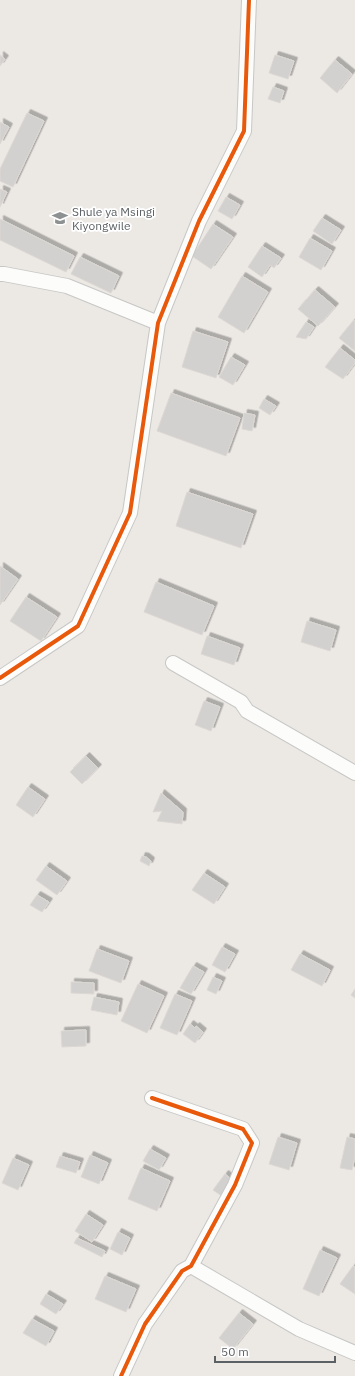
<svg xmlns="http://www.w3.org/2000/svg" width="355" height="1376" viewBox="0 0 355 1376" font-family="'IBM Plex Sans',sans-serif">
<defs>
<filter id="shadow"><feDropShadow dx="3.5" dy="-3.5" stdDeviation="0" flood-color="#0004"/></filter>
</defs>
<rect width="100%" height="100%" fill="#ece9e5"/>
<path fill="#d3d1cf" stroke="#dcd8d4" filter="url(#shadow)" d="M 0,55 L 5,59 L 0,66 Z
M 275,55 L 294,61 L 288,79 L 269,73 Z
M 335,60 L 352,74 L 337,93 L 320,78 Z
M 273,87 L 284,91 L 280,103 L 268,99 Z
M 27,113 L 44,121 L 13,187 L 0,181 L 0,169 Z
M 0,122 L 9,127 L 0,144 Z
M 0,189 L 7,192 L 0,207 Z
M 226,197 L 240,205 L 232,219 L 218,211 Z
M 322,218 L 341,230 L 332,244 L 313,231 Z
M 0,219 L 74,256 L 66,272 L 0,240 Z
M 213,224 L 233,237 L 211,269 L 192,256 Z
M 310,238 L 332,251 L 321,270 L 299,257 Z
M 262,246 L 281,258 L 274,268 L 270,265 L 262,277 L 248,267 Z
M 80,257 L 119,276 L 111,293 L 71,274 Z
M 242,276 L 268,292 L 244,333 L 218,317 Z
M 315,290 L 335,307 L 318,326 L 298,309 Z
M 354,320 L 355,321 L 355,351 L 339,338 Z
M 306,322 L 314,327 L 306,339 L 296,337 Z
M 193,331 L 228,342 L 216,378 L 182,367 Z
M 340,348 L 355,360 L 355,363 L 343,379 L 325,367 Z
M 231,357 L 245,365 L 233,385 L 219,377 Z
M 171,393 L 240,418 L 226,456 L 157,431 Z
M 264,399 L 276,406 L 270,415 L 259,408 Z
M 244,413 L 255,415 L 252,431 L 242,429 Z
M 187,492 L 253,514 L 241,548 L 176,526 Z
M 0,566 L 18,579 L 0,605 Z
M 156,582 L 214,606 L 202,635 L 144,612 Z
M 26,597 L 57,617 L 41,641 L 10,621 Z
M 307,621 L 336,630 L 330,651 L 301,642 Z
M 207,636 L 240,648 L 234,665 L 201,654 Z
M 204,701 L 220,707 L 211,731 L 195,725 Z
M 86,756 L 98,768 L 82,784 L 70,772 Z
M 28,787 L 45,799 L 33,817 L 16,805 Z
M 161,793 L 183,812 L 182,824 L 157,821 L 162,811 L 153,812 Z
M 142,856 L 146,857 L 151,861 L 149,866 L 140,861 Z
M 46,866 L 67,881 L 57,895 L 36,880 Z
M 204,873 L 225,887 L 214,904 L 192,890 Z
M 37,895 L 49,902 L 42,912 L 30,905 Z
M 222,947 L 235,954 L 225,972 L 212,965 Z
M 97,949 L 129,961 L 121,983 L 89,971 Z
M 300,954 L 330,970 L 322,986 L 291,970 Z
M 193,966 L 204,972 L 191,994 L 180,988 Z
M 213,977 L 222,981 L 216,994 L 207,990 Z
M 71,982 L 94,983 L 94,994 L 71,993 Z
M 138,984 L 164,996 L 147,1033 L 121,1021 Z
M 355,989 L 355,998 L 351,995 Z
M 175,994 L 192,1001 L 177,1035 L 160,1028 Z
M 94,997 L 119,1002 L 117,1015 L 91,1010 Z
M 190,1024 L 195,1028 L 196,1026 L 203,1032 L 195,1043 L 183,1034 Z
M 86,1030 L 86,1046 L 62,1047 L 61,1031 Z
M 278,1137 L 297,1143 L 289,1170 L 269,1164 Z
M 347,1137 L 355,1139 L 355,1156 L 352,1170 L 340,1168 Z
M 150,1149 L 166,1158 L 159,1170 L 143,1161 Z
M 90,1155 L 108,1163 L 99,1184 L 81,1177 Z
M 60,1156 L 80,1162 L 76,1173 L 56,1167 Z
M 13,1158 L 29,1165 L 18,1190 L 2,1183 Z
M 141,1168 L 170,1181 L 157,1211 L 128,1199 Z
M 225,1174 L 234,1181 L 223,1197 L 213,1190 Z
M 86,1214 L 103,1225 L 92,1242 L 75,1231 Z
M 118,1232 L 130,1238 L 122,1255 L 110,1249 Z
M 77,1238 L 105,1251 L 102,1257 L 74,1243 Z
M 320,1250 L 337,1258 L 319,1296 L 303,1289 Z
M 353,1266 L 355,1267 L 355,1294 L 340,1284 Z
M 105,1276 L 136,1289 L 126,1312 L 95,1299 Z
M 46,1294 L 63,1304 L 56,1314 L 40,1304 Z
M 239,1313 L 253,1324 L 233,1349 L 219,1338 Z
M 32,1319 L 54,1331 L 46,1346 L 23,1333 Z"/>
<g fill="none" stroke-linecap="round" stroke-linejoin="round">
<defs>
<path id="street" d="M 0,274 L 4,274 L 67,286 L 158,323
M 173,663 L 241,702 L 247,711 L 355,773
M 0,678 L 78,626 L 130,513 L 158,323 L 199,221 L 244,131 L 249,0
M 191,1266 L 299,1329 L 355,1353
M 121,1376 L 145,1324 L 182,1271 L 191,1266 L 235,1185 L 252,1143 L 243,1129 L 152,1098"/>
</defs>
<use href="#street" stroke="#c7c7c6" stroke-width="16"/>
<use href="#street" stroke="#fcfcfb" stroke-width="14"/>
<defs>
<path id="cycleway" d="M 0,678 L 78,626 L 130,513 L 158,323 L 199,221 L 244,131 L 249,0
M 121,1376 L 145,1324 L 182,1271 L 191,1266 L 235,1185 L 252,1143 L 243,1129 L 152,1098"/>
</defs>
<use href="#cycleway" stroke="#fff" stroke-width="6"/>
<use href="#cycleway" stroke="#e8590c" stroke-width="4"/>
</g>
<defs>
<symbol id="school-bare" viewBox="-9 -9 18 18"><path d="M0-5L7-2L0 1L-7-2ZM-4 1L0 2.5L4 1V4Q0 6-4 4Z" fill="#8e9191" stroke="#fff" stroke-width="2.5" paint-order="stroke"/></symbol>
</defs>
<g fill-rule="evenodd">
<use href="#school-bare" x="49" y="207" width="22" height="22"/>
</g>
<g text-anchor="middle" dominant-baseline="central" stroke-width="3.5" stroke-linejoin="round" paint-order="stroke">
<g font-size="12" fill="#5b6164" stroke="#fff" text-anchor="start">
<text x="72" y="211">Shule ya Msingi<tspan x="72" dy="14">Kiyongwile</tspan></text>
</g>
</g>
<path d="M215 1356v6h120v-6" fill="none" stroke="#5b6164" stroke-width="2"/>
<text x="221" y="1356" font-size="12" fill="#5b6164" stroke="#ffffff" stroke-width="3" paint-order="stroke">50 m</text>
</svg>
